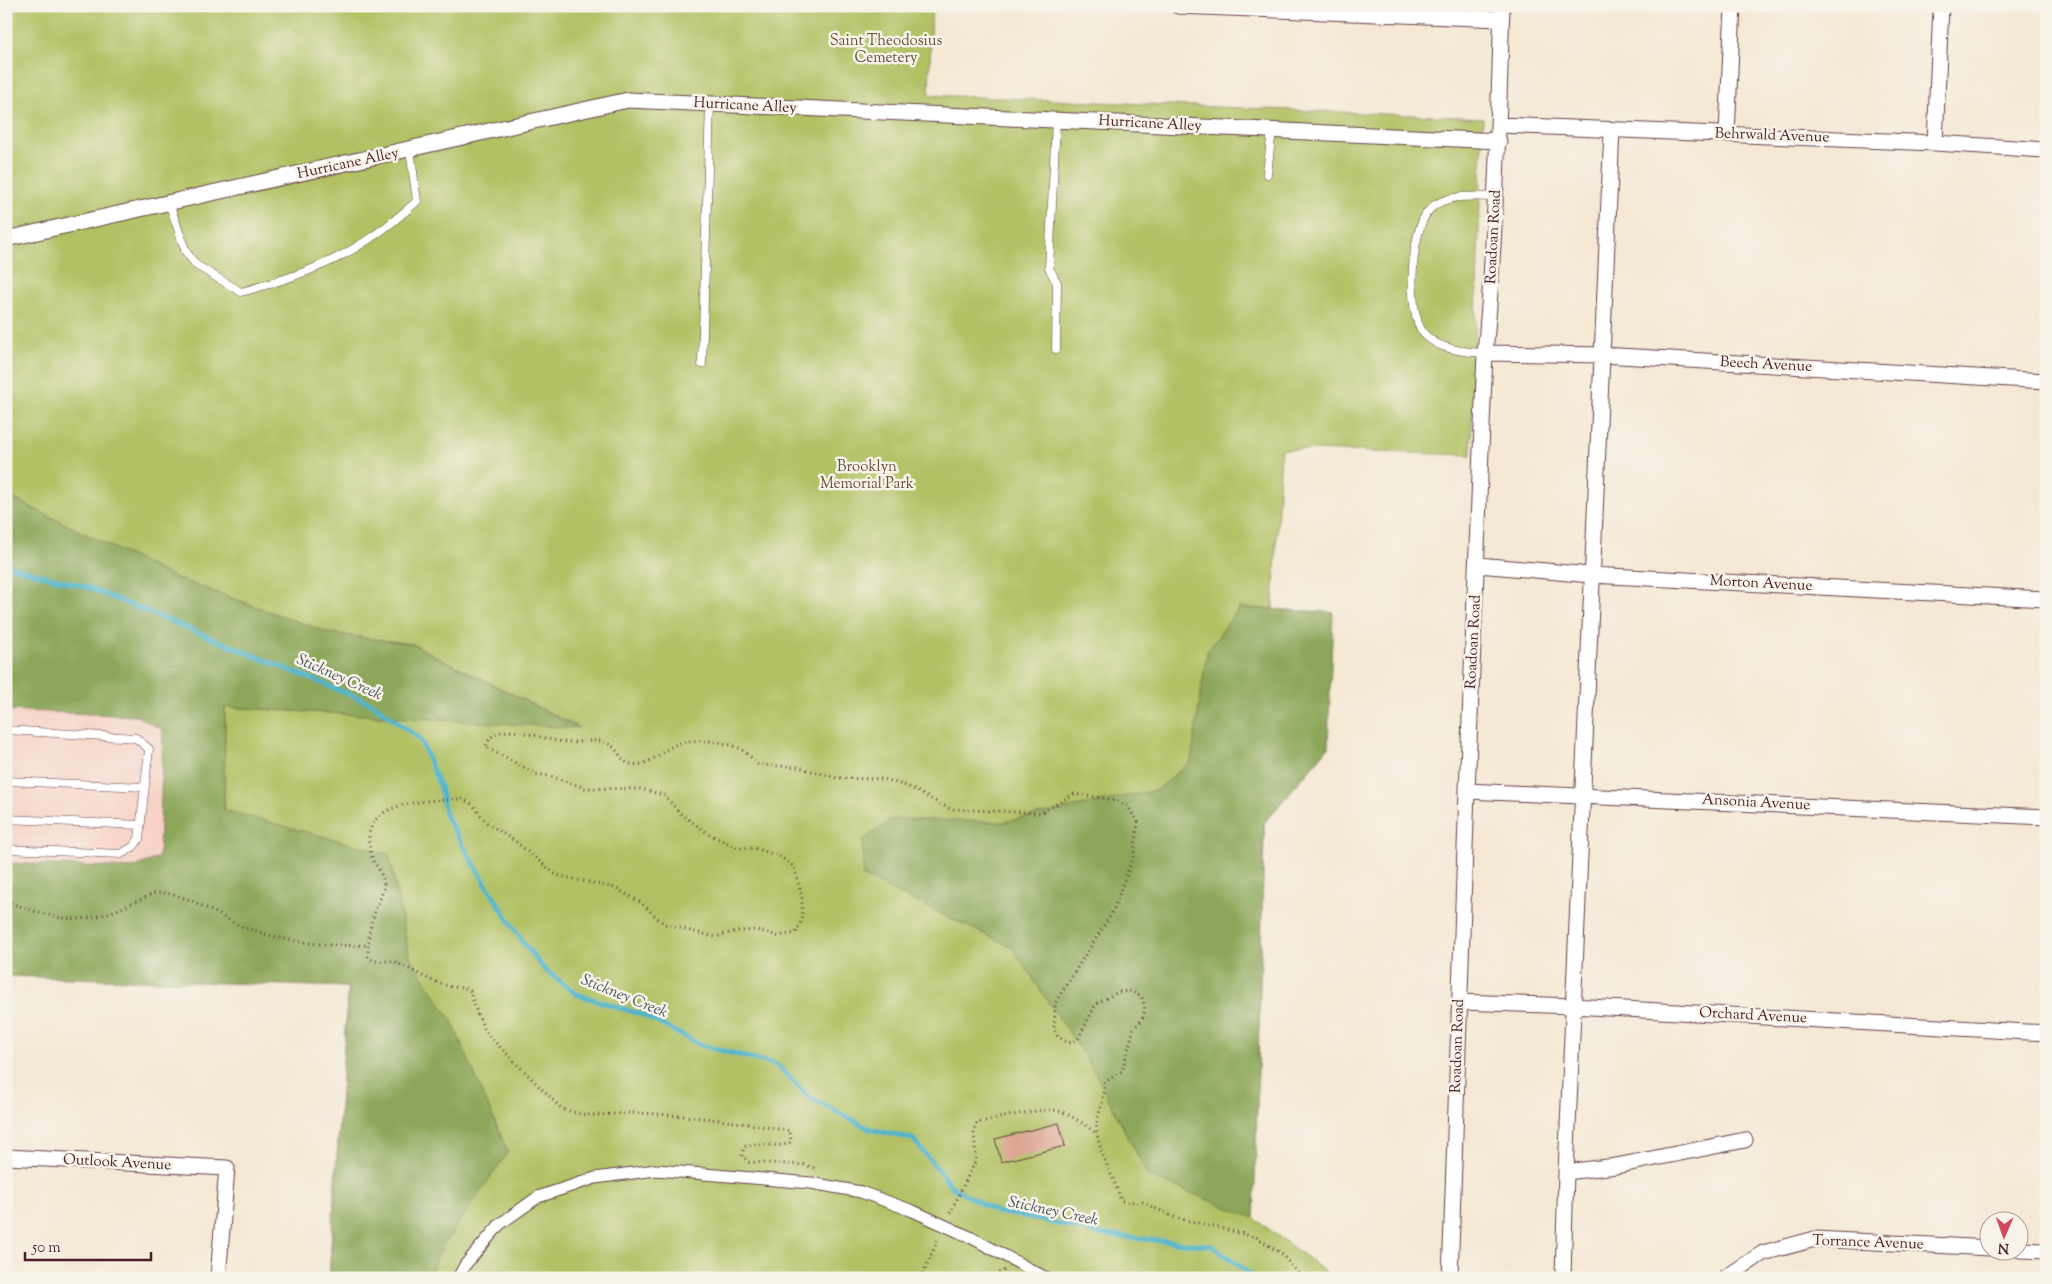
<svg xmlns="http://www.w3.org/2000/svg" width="2052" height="1284" viewBox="0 0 2052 1284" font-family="'Sorts Mill Goudy',serif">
<rect width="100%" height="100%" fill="#f7f3e8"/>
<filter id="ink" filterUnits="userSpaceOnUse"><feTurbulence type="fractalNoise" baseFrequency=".02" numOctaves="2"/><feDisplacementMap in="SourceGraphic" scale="10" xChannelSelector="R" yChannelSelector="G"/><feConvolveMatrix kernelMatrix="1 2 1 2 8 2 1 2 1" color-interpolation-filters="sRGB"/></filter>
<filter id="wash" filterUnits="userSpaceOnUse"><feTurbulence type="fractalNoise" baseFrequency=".0096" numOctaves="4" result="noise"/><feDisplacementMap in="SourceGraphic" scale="20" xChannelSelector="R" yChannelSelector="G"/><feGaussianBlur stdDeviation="1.12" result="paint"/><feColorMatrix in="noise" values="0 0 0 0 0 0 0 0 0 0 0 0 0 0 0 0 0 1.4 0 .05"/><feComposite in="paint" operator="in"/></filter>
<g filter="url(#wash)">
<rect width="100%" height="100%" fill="#f5e8d4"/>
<path fill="#f7d1c6" d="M 6,710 L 137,716 L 163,729 L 159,857 L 133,868 L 6,863 Z"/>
<path fill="#b1c164" stroke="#7e7048" d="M 6,6 L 932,6 L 929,95 L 1483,118 L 1471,455 L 1281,449 L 1273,609 L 1239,608 L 1266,765 L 1254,1218 L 1334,1278 L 329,1278 L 348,987 L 223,982 L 225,707 L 578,727 L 412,644 L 329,633 L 173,577 L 6,495 Z"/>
<path fill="#8ca75a" stroke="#6b6342" d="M 6,495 L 173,577 L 329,633 L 412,644 L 579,728 L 225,707 L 224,810 L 389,854 L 409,954 L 452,1022 L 508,1152 L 443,1245 L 428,1278 L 329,1278 L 348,987 L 6,976 L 6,863 L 133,868 L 159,857 L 163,730 L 137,716 L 6,710 Z
M 1239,608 L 1333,612 L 1328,748 L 1264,823 L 1254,1218 L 1148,1176 L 1093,1069 L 1012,947 L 863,877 L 863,840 L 893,819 L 1003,822 L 1157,790 L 1191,761 L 1207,652 Z"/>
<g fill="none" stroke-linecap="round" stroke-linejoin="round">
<path stroke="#4eb4cc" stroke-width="5" d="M 6,565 L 89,588 L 373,704 L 420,739 L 440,787 L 446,817 L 489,889 L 524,944 L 544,969 L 576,994 L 643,1015 L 701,1045 L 777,1065 L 809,1097 L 870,1129 L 913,1139 L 952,1187 L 996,1212 L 1028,1217 L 1105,1235 L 1213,1246 L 1255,1278"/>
</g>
<g id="blocks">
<path fill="#dda291" d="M 1059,1123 L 1065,1146 L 1001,1162 L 995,1139 Z"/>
</g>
</g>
<g filter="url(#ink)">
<use href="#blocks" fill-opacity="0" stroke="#643d44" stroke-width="1"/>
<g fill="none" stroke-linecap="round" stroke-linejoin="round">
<defs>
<path id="service" d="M 1056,120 L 1049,268 L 1057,283 L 1056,349
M 1267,174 L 1272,130
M 169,203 L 186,252 L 196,265 L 241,292 C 315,272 359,254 417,201 L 410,150
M 1485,353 C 1465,352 1439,350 1424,334 C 1406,313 1410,229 1430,209 C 1446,193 1476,197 1496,197
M 702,364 L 710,104
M 6,730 L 136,738 L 149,749 L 139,839 L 133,847 L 121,854 L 6,849
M 6,781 L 145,787
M 6,819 L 140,825"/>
<path id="pedestrian" d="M 458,1278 L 465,1265 L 500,1224 L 538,1197 L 595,1178 L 656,1170 L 811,1183 L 861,1192 L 913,1211 L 972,1238 L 1046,1278"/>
<path id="minor" d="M 1178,6 L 1501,19
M 1499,125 L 1935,143 L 2046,150
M 1727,134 L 1733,6
M 1935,143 L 1941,6
M 6,239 L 628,100 L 1499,141
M 1485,353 L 1602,355 L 2046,381
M 1478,565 L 1591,575 L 2046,599
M 1467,791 L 2046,817
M 1459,1002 L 1573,1006 L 2046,1033
M 6,1157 L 227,1168 L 218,1278
M 1566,1172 L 1616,1166 L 1745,1140
M 2020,1250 L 2046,1251
M 1450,1278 L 1467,791 L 1485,353 C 1496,237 1498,122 1502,6
M 1563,1278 L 1566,1172 L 1612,130
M 1725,1278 L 1763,1253 L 1815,1239 L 1990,1248"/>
</defs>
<use href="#service" stroke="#643d44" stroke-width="9"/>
<use href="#pedestrian" stroke="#643d44" stroke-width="13"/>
<use href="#minor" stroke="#643d44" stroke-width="17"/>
<path stroke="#643d44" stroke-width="3" stroke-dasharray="1 4" stroke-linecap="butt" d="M 6,901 C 39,913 70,926 105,914 C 122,909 139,900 155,893 C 187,891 216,916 244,927 C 283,942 326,947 368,945
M 814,1168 L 806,1165 L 749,1162 L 742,1156 L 744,1147 C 760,1140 776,1150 791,1142 L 790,1131 C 740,1122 688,1115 637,1113 C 606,1112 593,1121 561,1108 L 487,1034 L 478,1016 L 470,991 L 465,988 L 451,987 L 433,981 L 393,961 L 374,961 L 368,957 C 368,940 369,927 375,911 C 377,904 383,894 384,886 C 384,873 374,866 371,854 C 355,799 427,801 462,799 L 472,804 L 486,822 L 516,842 L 556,875 L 615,888 L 640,902 L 664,924 L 715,937 L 737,931 L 756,930 L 778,936 L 796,933 L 802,920 L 802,897 L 794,867 L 781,857 L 755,848 L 738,848 L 709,834 L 681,814 L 664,795 L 640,789 L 585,788 L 550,776 L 536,774 L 486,747 C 488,740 493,733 501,732 C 522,728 544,740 564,742 C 578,744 597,737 609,744 C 618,748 620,761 630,764 C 648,768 661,751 675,745 C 691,737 726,741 741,749 C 747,752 753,760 758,765 L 798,767 L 837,778 L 884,779 L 907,786 L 950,809 L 1041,813 L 1074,794 L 1108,799 L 1127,805 L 1138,822 L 1134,854 L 1113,911 L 1055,1003 L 1054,1028 L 1058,1037 L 1069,1043 L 1078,1039 L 1096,1004 L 1118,992 L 1131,991 L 1142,997 L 1145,1010 L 1142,1020 L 1134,1028 L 1122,1071 L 1104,1083 C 1107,1101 1094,1116 1097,1133 C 1100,1157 1115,1178 1121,1201 L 1142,1202 L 1174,1217 L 1256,1237 L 1282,1254 L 1302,1278
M 950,1213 L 976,1160 L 974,1130 L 977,1123 C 996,1119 1042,1107 1059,1111 C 1072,1115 1085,1125 1096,1133
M 921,1278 L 939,1237
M 990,1278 L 1005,1270"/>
<use href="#service" stroke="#fff" stroke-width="8"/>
<use href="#pedestrian" stroke="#fff" stroke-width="11"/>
<use href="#minor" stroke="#fff" stroke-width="15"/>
</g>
</g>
<g text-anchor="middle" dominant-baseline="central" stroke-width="5" stroke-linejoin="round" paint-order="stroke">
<g font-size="15" fill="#69503c" stroke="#f7f3e8">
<text x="886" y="41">Saint Theodosius<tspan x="886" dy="17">Cemetery</tspan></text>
<text x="867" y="467">Brooklyn<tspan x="867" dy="17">Memorial Park</tspan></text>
</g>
<g font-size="15" fill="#4a1f2b" stroke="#f7f3e8">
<text transform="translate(745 106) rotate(3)">Hurricane Alley</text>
<text transform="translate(1150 124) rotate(3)">Hurricane Alley</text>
<text transform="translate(1772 136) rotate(2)">Behrwald Avenue</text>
<text transform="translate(348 164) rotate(-12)">Hurricane Alley</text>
<text transform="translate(1494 237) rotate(-87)">Roadoan Road</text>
<text transform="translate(1766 365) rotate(3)">Beech Avenue</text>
<text transform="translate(1761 584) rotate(3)">Morton Avenue</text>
<text transform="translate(1474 642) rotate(-87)">Roadoan Road</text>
<text transform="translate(1756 803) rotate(3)">Ansonia Avenue</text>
<text transform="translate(1753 1016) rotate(3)">Orchard Avenue</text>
<text transform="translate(1458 1046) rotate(-88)">Roadoan Road</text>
<text transform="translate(117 1163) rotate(3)">Outlook Avenue</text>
<text transform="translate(1868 1243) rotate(2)">Torrance Avenue</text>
</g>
<g font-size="16" font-style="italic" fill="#4b5363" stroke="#f7f3e8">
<text transform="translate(339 678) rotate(24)">Stickney Creek</text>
<text transform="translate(624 997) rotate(22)">Stickney Creek</text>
<text transform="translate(1053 1212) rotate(12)">Stickney Creek</text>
</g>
</g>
<rect width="2052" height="1284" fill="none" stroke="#f7f3e8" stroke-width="25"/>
<g transform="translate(2004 1236) rotate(182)"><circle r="24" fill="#f7f3e8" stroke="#b29e9c"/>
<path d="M0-4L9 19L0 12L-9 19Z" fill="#d1495b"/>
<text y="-8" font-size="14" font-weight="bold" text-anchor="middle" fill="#4a1f2b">N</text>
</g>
<path d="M25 1252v8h126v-8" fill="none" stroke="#4a1f2b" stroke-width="2.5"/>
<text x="32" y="1252" font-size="15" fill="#4a1f2b" stroke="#f7f3e8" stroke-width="4" paint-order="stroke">50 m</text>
</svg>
